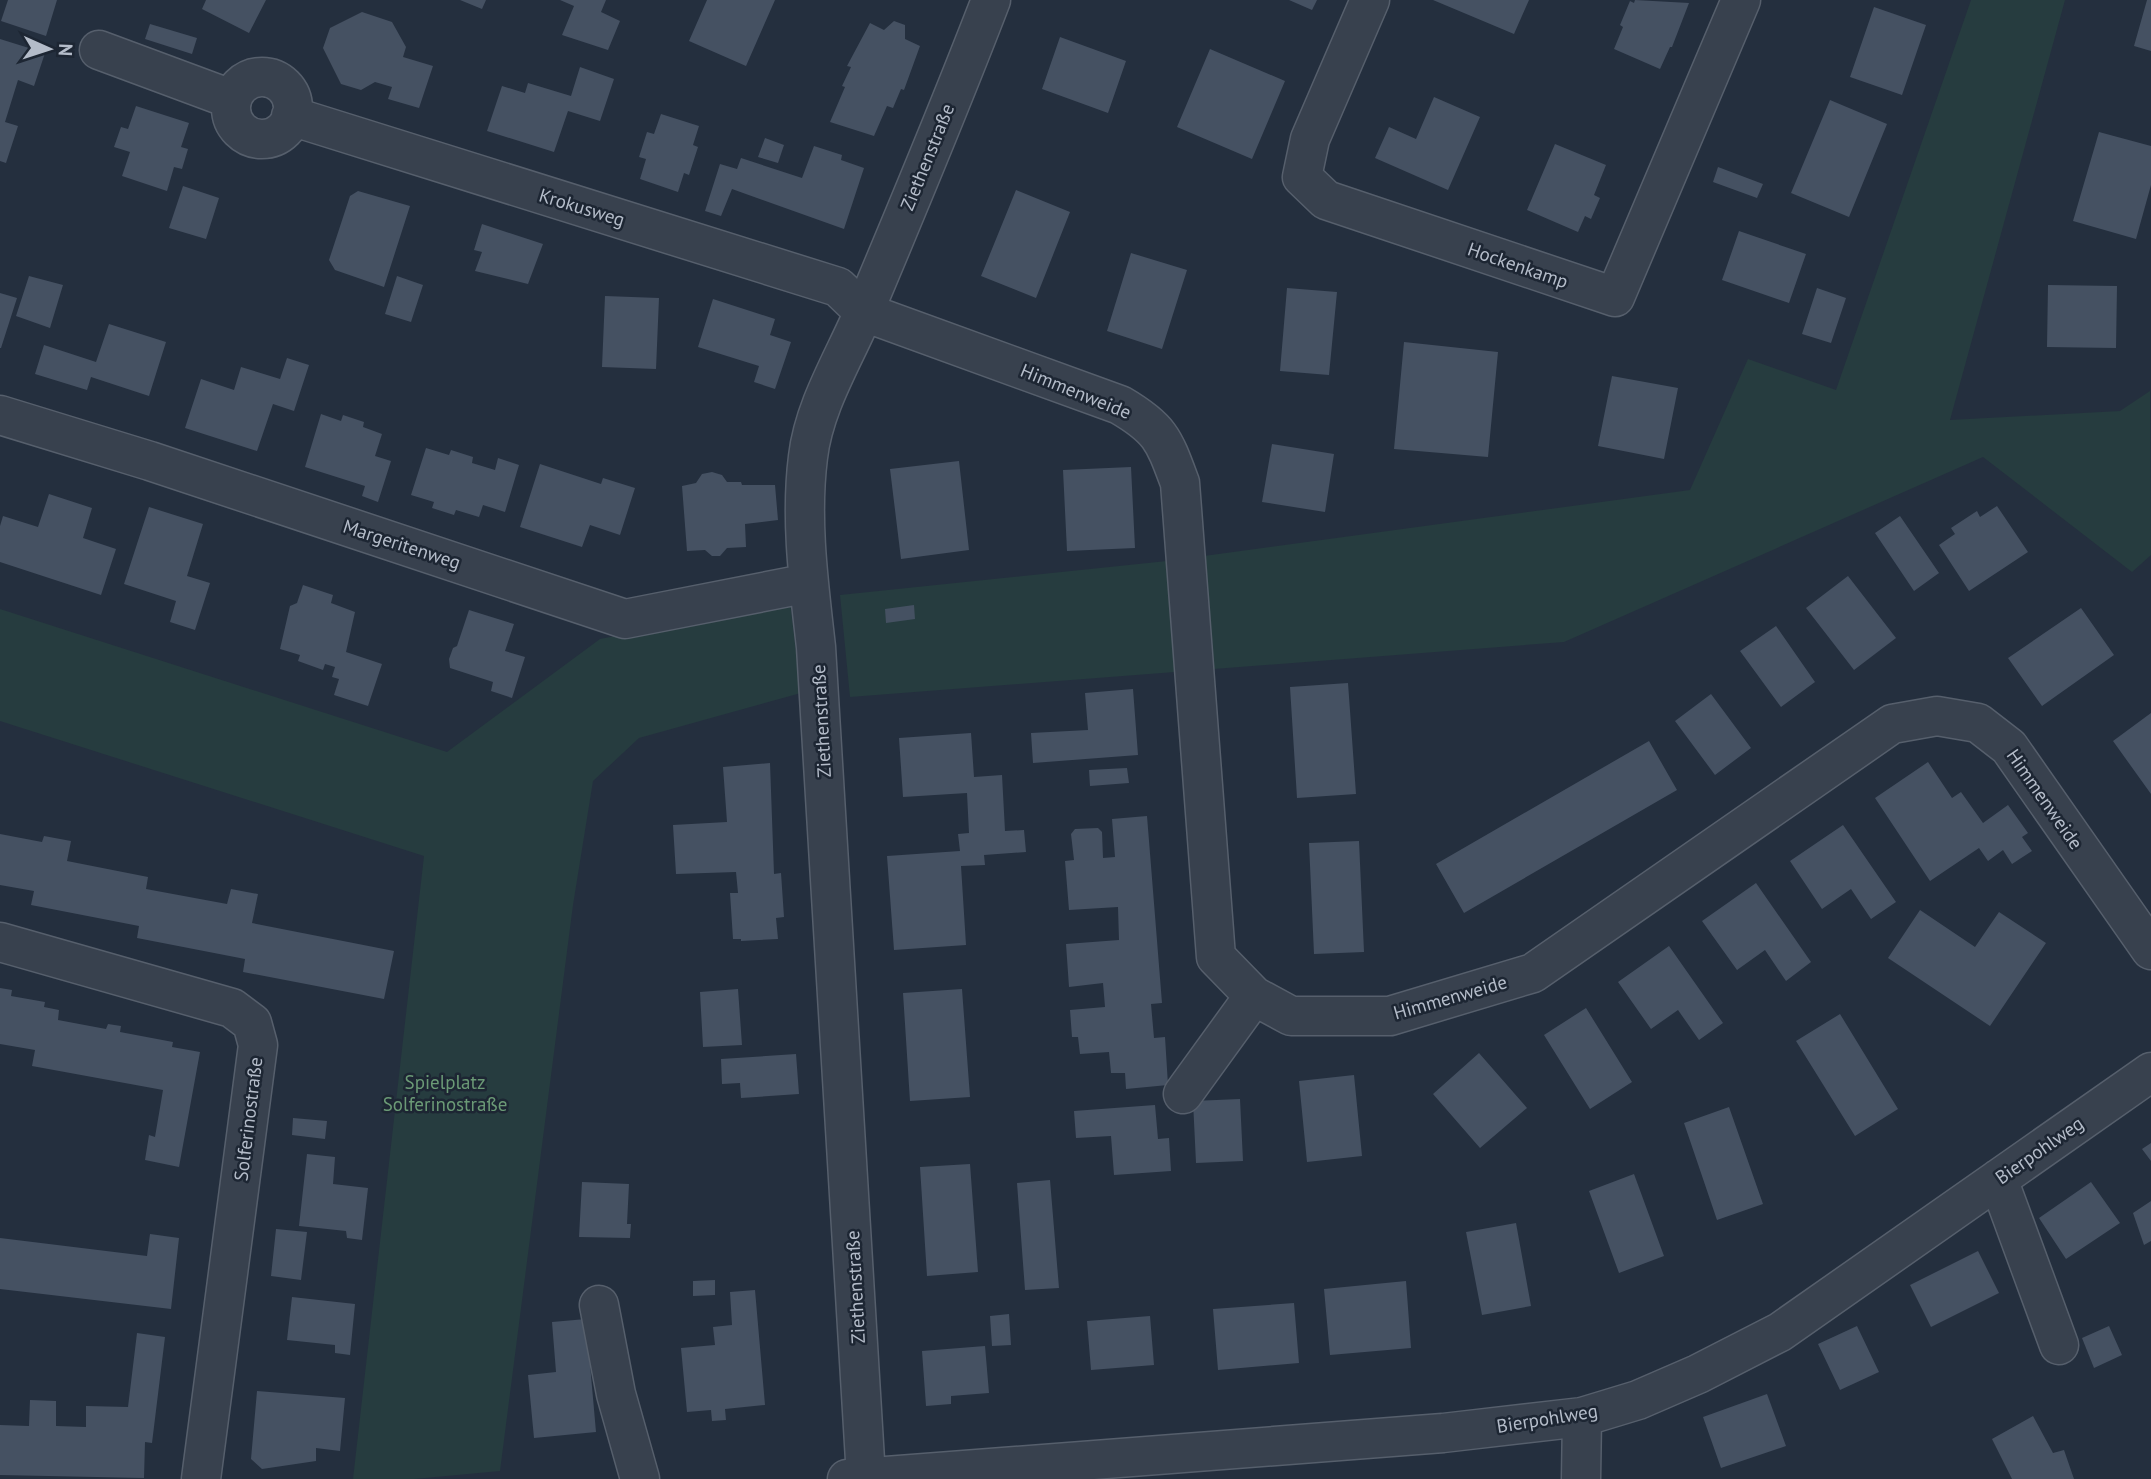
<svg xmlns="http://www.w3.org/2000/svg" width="2151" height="1479" viewBox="0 0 2151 1479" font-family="'PT Sans',sans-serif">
<rect width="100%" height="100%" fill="#242f3e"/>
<path fill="#263c3f" d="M 1971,0 L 2065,0 L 1950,420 L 2120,411 L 2150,391 L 2151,555 L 2132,572 L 1983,457 L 1564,642 L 850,697 L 840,595 L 1167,561 L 1690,490 L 1748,359 L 1836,390 Z
M 790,602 L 801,693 L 639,738 L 593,781 L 573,905 L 500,1471 L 414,1479 L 353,1479 L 424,856 L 0,721 L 0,609 L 447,752 L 600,639 Z"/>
<path fill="#455162" d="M 8,0 L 57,0 L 46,36 L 1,21 Z
M 206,0 L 266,0 L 249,33 L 202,9 Z
M 460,0 L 486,0 L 482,9 Z
M 560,0 L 606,0 L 601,12 L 620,21 L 608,50 L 562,35 L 574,6 Z
M 707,0 L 775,0 L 746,66 L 689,41 Z
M 1289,0 L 1317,0 L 1312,10 Z
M 1433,0 L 1529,0 L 1514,34 Z
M 1635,0 L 1689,3 L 1672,47 L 1670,47 L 1660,69 L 1614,49 L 1623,27 L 1620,25 L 1630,1 L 1634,3 Z
M 2147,0 L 2151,0 L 2151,51 L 2134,46 Z
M 1874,7 L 1926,25 L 1902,95 L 1850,77 Z
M 362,12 L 392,22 L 406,47 L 403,57 L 433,66 L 419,108 L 388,99 L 392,87 L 375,82 L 361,90 L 341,84 L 323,48 L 330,28 Z
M 894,21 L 905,25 L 905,39 L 920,46 L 904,90 L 901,89 L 893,108 L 887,106 L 874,136 L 830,122 L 845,87 L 842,86 L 851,67 L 847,66 L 870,23 L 884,30 Z
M 150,24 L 197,38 L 192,54 L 145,39 Z
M 1060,37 L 1126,61 L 1108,113 L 1042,89 Z
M 0,39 L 45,53 L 34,86 L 18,80 L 5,122 L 18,126 L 6,163 L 0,161 Z
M 1210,49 L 1285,81 L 1252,159 L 1177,127 Z
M 580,67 L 614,79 L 600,121 L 568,111 L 554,152 L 487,131 L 502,86 L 525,93 L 528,83 L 571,96 Z
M 1434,97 L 1480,117 L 1448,190 L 1375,158 L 1389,127 L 1416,139 Z
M 1830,100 L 1887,124 L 1849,217 L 1791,193 Z
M 136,106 L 189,123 L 181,147 L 188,149 L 182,169 L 174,167 L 167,191 L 122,176 L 130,152 L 114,147 L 121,127 L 128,129 Z
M 661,114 L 699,126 L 693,145 L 698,147 L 689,175 L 684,173 L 678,192 L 640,179 L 646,159 L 639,157 L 647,132 L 654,134 Z
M 2099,132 L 2151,146 L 2151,185 L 2136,239 L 2073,221 Z
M 765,138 L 784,145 L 778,163 L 758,157 Z
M 1555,144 L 1606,165 L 1594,195 L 1600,198 L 1591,219 L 1585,216 L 1578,232 L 1527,210 Z
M 814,146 L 842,155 L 841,160 L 864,168 L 844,229 L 732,189 L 721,216 L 705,211 L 720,164 L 737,169 L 741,158 L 802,178 Z
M 1718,167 L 1763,184 L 1757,198 L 1713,182 Z
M 183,186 L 219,198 L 206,239 L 169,228 Z
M 1016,190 L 1070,212 L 1036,298 L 981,276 Z
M 358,191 L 410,206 L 384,287 L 335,270 L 329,260 L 350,196 Z
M 482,224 L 543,244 L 528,284 L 475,271 L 482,252 L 474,250 Z
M 1739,231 L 1806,254 L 1789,303 L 1722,280 Z
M 1131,253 L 1187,270 L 1162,349 L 1107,331 Z
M 29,276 L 63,285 L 50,328 L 16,316 Z
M 397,276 L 423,285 L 411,322 L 385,314 Z
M 2048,285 L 2117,286 L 2116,348 L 2047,347 Z
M 1287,288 L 1337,292 L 1329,375 L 1280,371 Z
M 1817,288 L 1846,298 L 1831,343 L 1802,334 Z
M 0,293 L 17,298 L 1,348 L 0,348 Z
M 605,296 L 659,298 L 656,369 L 602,367 Z
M 713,299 L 775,319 L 770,335 L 791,342 L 775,389 L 754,382 L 759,366 L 698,347 Z
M 109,324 L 166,342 L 149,396 L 91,377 L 87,390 L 35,374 L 44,345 L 96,362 Z
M 1404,342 L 1498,352 L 1488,457 L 1394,449 Z
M 287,358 L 309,365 L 294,411 L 273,404 L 257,451 L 185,428 L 201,379 L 234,390 L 241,367 L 280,379 Z
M 1612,376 L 1678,388 L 1664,459 L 1598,446 Z
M 321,414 L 341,421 L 343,415 L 364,422 L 363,427 L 382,434 L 375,456 L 391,461 L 378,502 L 362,496 L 365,486 L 305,467 Z
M 1272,444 L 1334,454 L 1325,512 L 1262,502 Z
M 426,448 L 449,455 L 451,450 L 473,457 L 472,463 L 495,470 L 498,458 L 519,465 L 505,512 L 483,505 L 479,517 L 456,510 L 454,515 L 432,508 L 434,502 L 411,495 Z
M 959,461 L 969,550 L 901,559 L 890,469 Z
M 540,464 L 601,484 L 603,478 L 635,488 L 620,535 L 590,525 L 582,547 L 520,527 Z
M 1131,467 L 1135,548 L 1067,551 L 1063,470 Z
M 712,472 L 722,475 L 727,482 L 741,482 L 742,485 L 775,485 L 778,520 L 745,524 L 746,547 L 727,548 L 720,556 L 712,556 L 705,550 L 687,551 L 682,486 L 696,483 L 702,474 Z
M 49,494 L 92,508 L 83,538 L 116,549 L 101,595 L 0,562 L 0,526 L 3,516 L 38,527 Z
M 1997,506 L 2028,552 L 1969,591 L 1939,545 L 1955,534 L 1951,528 L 1977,511 L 1980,517 Z
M 149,507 L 203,524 L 187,576 L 210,583 L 195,630 L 170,622 L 176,601 L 124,584 Z
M 1900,516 L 1939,573 L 1914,591 L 1875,533 Z
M 1848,576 L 1896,638 L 1854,670 L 1806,608 Z
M 303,585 L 333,595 L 331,603 L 355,612 L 346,652 L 382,664 L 368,706 L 334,695 L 339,679 L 332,677 L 335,667 L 325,664 L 323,670 L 298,661 L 300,655 L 280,649 L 290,606 L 297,603 Z
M 914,605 L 915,619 L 886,623 L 885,609 Z
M 2081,608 L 2114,655 L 2042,706 L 2008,658 Z
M 469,610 L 514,624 L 505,651 L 525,657 L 512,698 L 491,691 L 493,682 L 450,668 L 449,659 L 453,648 L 457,646 Z
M 1776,626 L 1815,682 L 1781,707 L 1740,651 Z
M 1348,683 L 1356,794 L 1297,798 L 1290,687 Z
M 1133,689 L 1138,755 L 1033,763 L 1031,733 L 1088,730 L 1085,693 Z
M 1711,694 L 1751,748 L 1715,775 L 1675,721 Z
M 2151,713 L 2151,794 L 2113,741 Z
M 971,733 L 974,777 L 1002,775 L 1005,831 L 1024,830 L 1026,852 L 984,855 L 985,865 L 961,866 L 966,945 L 894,950 L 887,856 L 960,851 L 958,834 L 969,833 L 967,793 L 903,797 L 899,738 Z
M 1649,741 L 1677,790 L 1464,913 L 1436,864 Z
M 1928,762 L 1952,798 L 1961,792 L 1983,823 L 2008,805 L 2028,833 L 2022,837 L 2032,851 L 2012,864 L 2003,850 L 1988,861 L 1979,848 L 1930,881 L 1875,798 Z
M 770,763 L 774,874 L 781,873 L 784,917 L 776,918 L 778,939 L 741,941 L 741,939 L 733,939 L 730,893 L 738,893 L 736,872 L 676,874 L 673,825 L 727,822 L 723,767 Z
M 1127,768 L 1129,783 L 1090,786 L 1089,770 Z
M 1147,816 L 1162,1003 L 1151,1004 L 1154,1038 L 1165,1037 L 1168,1085 L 1126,1089 L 1125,1073 L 1111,1073 L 1109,1052 L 1080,1054 L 1078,1037 L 1072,1037 L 1070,1010 L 1105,1007 L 1103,983 L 1069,987 L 1066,944 L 1119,940 L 1118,907 L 1069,910 L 1065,861 L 1074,860 L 1071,834 L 1075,829 L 1098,828 L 1102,832 L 1103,858 L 1115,857 L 1112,819 Z
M 1843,825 L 1896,902 L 1871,919 L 1851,889 L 1822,909 L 1790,861 Z
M 0,834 L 42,842 L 44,836 L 71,841 L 67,861 L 148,877 L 146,889 L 227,904 L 231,889 L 258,894 L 252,923 L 394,951 L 384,999 L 243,972 L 245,959 L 137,938 L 139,926 L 31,905 L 34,891 L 0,885 Z
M 1359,841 L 1364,952 L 1314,954 L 1309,843 Z
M 1756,883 L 1811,962 L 1786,981 L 1765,950 L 1737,970 L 1702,921 Z
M 1920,910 L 1975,947 L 1999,912 L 2046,943 L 1990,1026 L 1888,958 Z
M 1669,946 L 1723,1023 L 1699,1040 L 1678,1010 L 1651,1029 L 1618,982 Z
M 0,988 L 12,990 L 11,996 L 45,1002 L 44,1007 L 59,1010 L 58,1020 L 106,1029 L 108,1024 L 121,1026 L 120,1032 L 173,1042 L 172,1047 L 200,1052 L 179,1167 L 145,1160 L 149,1135 L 155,1137 L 163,1090 L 32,1066 L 35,1050 L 0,1044 Z
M 738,989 L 742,1045 L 703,1047 L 700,992 Z
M 962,989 L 970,1097 L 910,1101 L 903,993 Z
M 1586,1008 L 1632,1082 L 1590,1109 L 1544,1035 Z
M 1840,1014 L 1898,1109 L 1855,1136 L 1796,1041 Z
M 1479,1053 L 1527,1108 L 1480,1148 L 1433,1094 Z
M 796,1054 L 799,1094 L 741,1098 L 740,1083 L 722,1084 L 721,1059 Z
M 1354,1075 L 1362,1156 L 1307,1162 L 1299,1081 Z
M 1240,1099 L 1243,1161 L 1196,1163 L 1193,1101 Z
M 1155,1105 L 1158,1139 L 1169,1138 L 1171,1171 L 1114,1175 L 1111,1136 L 1076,1138 L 1074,1111 Z
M 1729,1107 L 1763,1204 L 1717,1220 L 1684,1123 Z
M 293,1118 L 327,1121 L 325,1139 L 292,1135 Z
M 2151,1143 L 2151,1161 L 2142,1149 Z
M 307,1154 L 335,1157 L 333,1184 L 368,1188 L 362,1240 L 347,1238 L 346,1231 L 299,1226 Z
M 970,1164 L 978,1272 L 927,1276 L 920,1167 Z
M 1634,1174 L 1664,1256 L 1619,1273 L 1589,1191 Z
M 1050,1180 L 1059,1288 L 1025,1290 L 1017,1183 Z
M 582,1182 L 629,1184 L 627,1224 L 631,1224 L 630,1238 L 579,1237 Z
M 2091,1182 L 2120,1223 L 2066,1259 L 2039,1218 Z
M 2151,1201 L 2151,1241 L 2144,1245 L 2133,1213 Z
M 1516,1223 L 1531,1306 L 1482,1315 L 1466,1232 Z
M 276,1229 L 307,1232 L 301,1280 L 271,1276 Z
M 150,1234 L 179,1238 L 171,1309 L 0,1289 L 0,1238 L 147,1256 Z
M 1978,1251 L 1999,1293 L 1931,1327 L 1910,1285 Z
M 715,1280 L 715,1295 L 693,1296 L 693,1281 Z
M 1406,1281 L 1411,1348 L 1330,1355 L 1324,1289 Z
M 755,1290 L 765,1405 L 725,1409 L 726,1420 L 712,1421 L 711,1410 L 687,1412 L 681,1348 L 715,1345 L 713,1327 L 732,1325 L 730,1292 Z
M 292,1297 L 355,1304 L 350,1355 L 335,1353 L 335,1345 L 287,1340 Z
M 1294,1303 L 1299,1363 L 1218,1370 L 1213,1309 Z
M 1009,1314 L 1011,1345 L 992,1346 L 990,1316 Z
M 1150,1316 L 1154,1365 L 1091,1370 L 1087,1321 Z
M 586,1319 L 596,1432 L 534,1438 L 528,1375 L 556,1372 L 552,1322 Z
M 1857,1326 L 1879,1372 L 1840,1390 L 1818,1344 Z
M 2109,1326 L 2122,1355 L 2094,1368 L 2082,1338 Z
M 137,1333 L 165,1337 L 152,1443 L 145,1442 L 144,1478 L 0,1475 L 0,1425 L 29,1426 L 30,1400 L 56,1401 L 56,1426 L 86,1427 L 86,1406 L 128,1407 Z
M 985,1346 L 989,1393 L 951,1396 L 951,1404 L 926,1406 L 922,1351 Z
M 257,1391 L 345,1398 L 340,1451 L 316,1448 L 316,1461 L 262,1469 L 251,1459 Z
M 1767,1394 L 1786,1446 L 1721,1468 L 1703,1417 Z
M 2033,1416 L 2053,1453 L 2064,1450 L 2074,1479 L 2012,1479 L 1992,1439 Z"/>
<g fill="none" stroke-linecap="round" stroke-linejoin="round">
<defs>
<path id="minor" d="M 1370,0 L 1310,139 L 1302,177 L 1326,200 L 1615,297 L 1741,0
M 99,50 L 231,99
M231 108a31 31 0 1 1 62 0a31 31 0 1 1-62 0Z
M 291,116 L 838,287 L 864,312 L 1120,405 C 1161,429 1164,440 1180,483 L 1216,957 L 1254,996 L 1291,1016 L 1390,1016 L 1533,973 L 1892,724 L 1937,716 L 1978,723 L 2009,747 L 2151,950
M 0,415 L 150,461 L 625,619 L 809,583
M 0,942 L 232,1008 L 252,1023 L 258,1045 L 201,1479
M 1183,1094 L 1254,996
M 1998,1179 L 2059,1345
M 599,1305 L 616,1394 L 640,1479
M 866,1477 L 816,647 C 809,585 800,520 808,457 C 814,405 845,357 865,309 C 908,207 951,104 991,0
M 847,1479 L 1443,1433 L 1582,1417 L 1638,1400 L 1698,1374 L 1780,1332 L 2151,1072
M 1581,1479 L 1582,1417"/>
</defs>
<use href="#minor" stroke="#565f6c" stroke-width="41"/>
<use href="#minor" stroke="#38414e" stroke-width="38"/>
</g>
<g text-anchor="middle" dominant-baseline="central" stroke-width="5" stroke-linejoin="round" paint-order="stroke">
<g font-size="19" fill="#b4bcc9" stroke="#1d2633">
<text transform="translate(927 157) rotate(-68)">Ziethenstraße</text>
<text transform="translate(582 207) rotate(17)">Krokusweg</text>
<text transform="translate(1518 265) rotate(19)">Hockenkamp</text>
<text transform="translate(1076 391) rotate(22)">Himmenweide</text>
<text transform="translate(402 544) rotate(18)">Margeritenweg</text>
<text transform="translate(821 721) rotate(-93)">Ziethenstraße</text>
<text transform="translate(2045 799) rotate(55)">Himmenweide</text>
<text transform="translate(1450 997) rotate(-16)">Himmenweide</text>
<text transform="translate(248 1119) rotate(-83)">Solferinostraße</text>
<text transform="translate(2039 1150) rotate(-35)">Bierpohlweg</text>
<text transform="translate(855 1287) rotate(-93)">Ziethenstraße</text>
<text transform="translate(1547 1418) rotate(-9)">Bierpohlweg</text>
</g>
<g font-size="19" fill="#6b9a76" stroke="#1d2633">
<text x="445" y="1082">Spielplatz<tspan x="445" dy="22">Solferinostraße</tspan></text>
</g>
</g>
<g transform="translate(49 49) rotate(93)" stroke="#1d2633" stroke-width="5" paint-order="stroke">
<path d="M0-5L12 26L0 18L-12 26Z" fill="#b4bcc9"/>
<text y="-10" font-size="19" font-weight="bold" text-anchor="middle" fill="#b4bcc9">N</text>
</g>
</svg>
